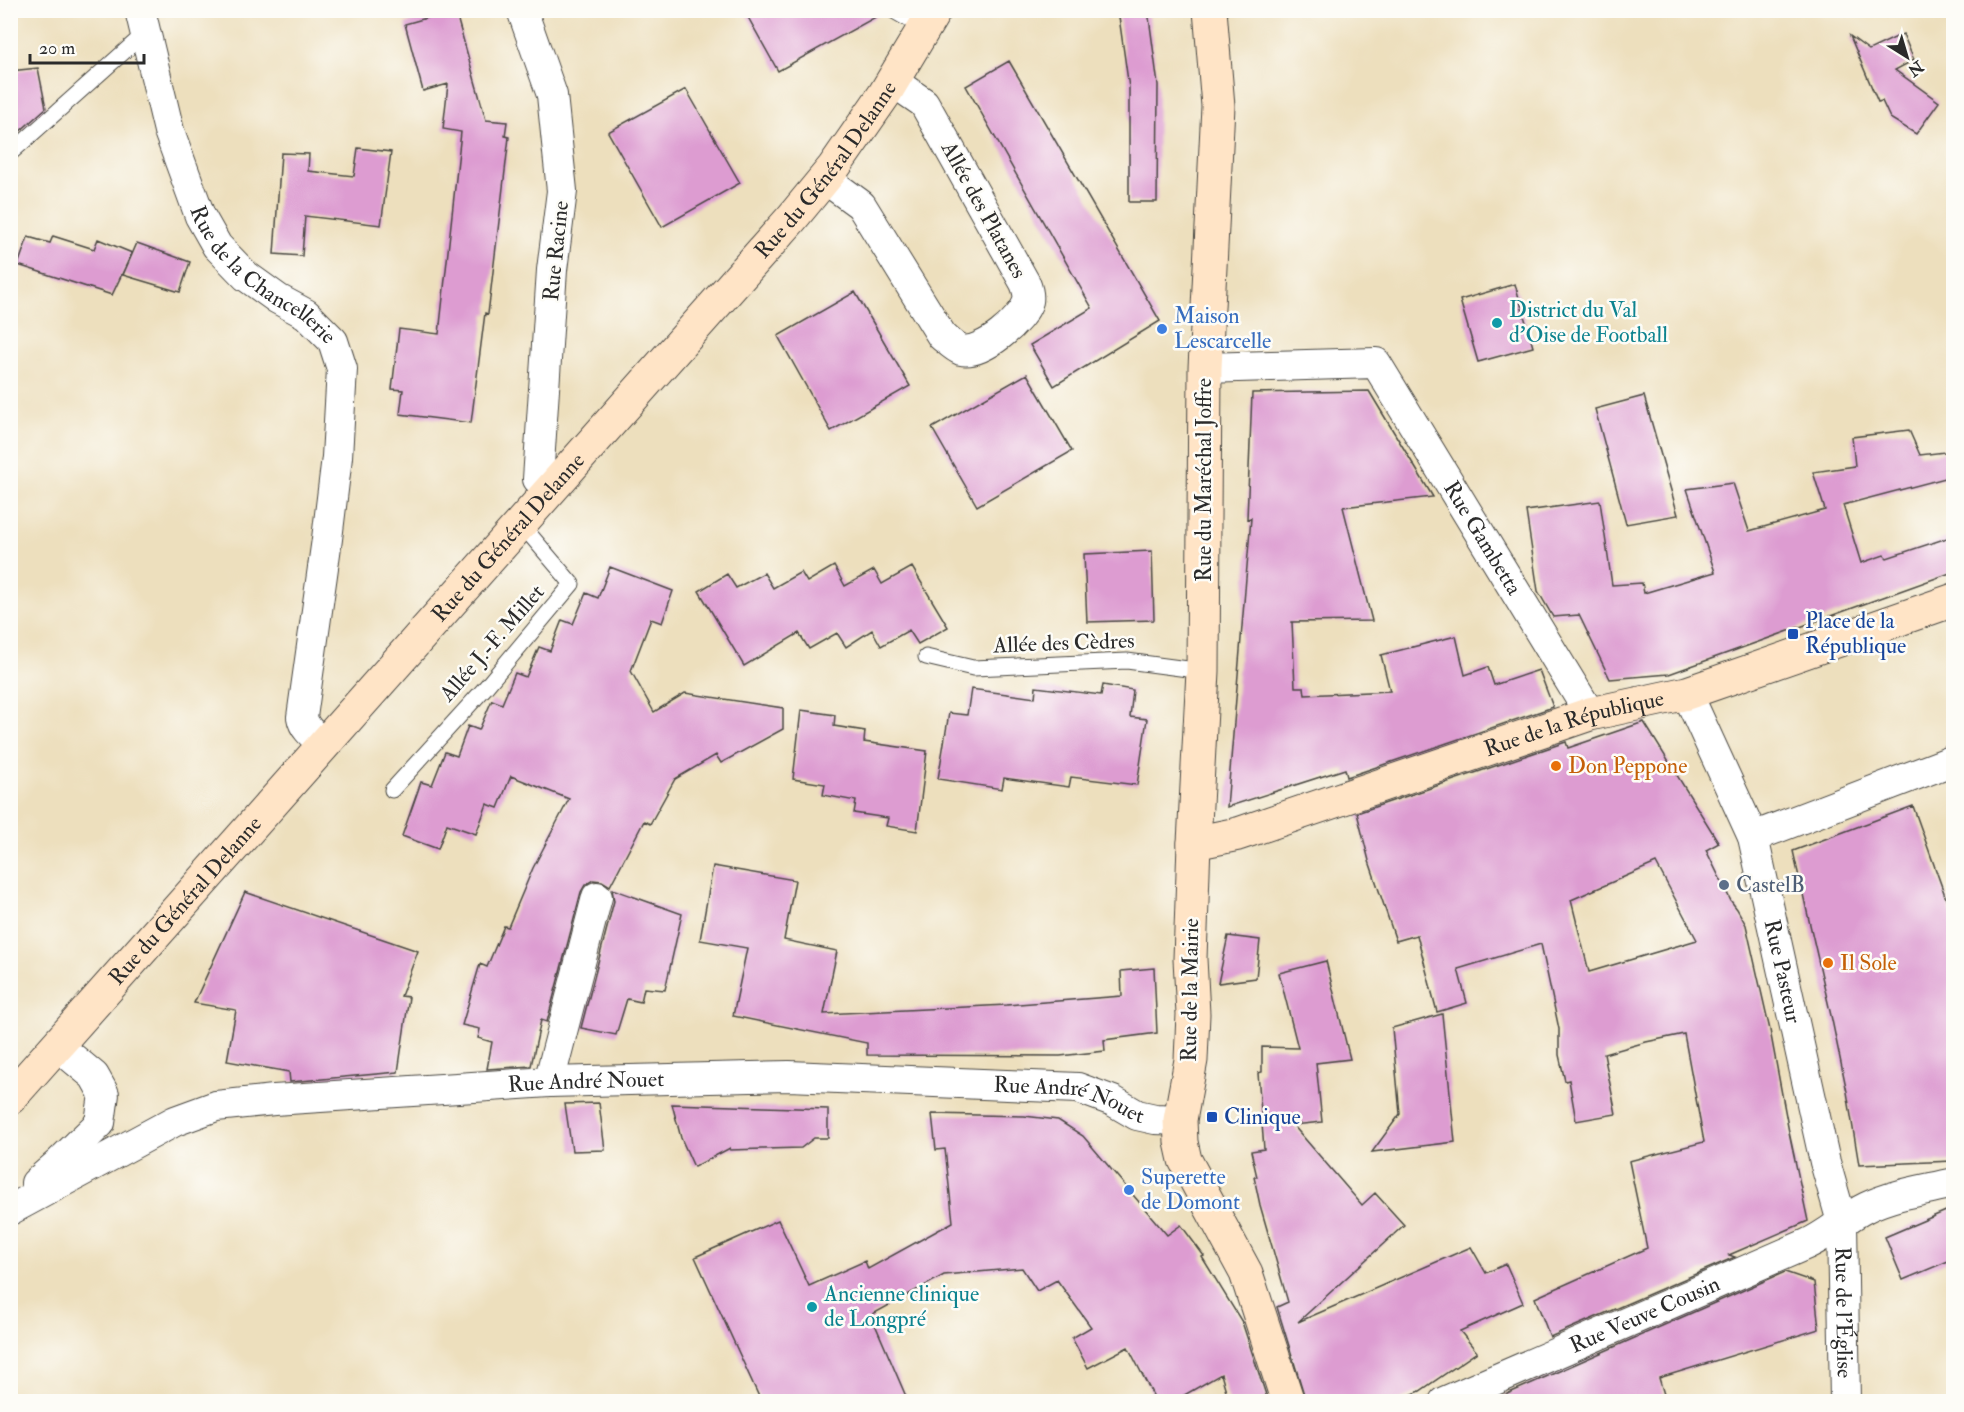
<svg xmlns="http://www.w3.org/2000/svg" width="1964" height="1412" viewBox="0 0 1964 1412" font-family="'IM FELL Double Pica',serif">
<rect width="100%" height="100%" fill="#fdfcf7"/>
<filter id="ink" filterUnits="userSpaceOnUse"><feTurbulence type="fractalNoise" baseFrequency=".0167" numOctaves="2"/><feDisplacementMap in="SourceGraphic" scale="12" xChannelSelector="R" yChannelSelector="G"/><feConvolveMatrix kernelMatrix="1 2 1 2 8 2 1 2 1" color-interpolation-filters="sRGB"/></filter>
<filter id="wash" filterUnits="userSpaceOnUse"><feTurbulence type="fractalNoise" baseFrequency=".008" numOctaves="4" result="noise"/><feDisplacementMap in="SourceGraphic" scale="24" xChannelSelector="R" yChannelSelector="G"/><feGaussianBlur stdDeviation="1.35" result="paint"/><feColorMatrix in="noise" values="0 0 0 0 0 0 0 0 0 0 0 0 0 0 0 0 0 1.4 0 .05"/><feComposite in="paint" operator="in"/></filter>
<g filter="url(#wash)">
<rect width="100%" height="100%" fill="#eddfbd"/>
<g id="blocks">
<path fill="#dd9cd1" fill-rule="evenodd" d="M 455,10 L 486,120 L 507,122 L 505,136 L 509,137 L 488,314 L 485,313 L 471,423 L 400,414 L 403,390 L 392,389 L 399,329 L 439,334 L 461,132 L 443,129 L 448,84 L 423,91 L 405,24 Z
M 744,10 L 882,10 L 883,13 L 778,71 Z
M 1118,10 L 1148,10 L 1158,85 L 1157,202 L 1129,202 L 1129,88 Z
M 1903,34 L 1914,60 L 1895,70 L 1939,102 L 1916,134 L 1890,118 L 1882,101 L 1878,102 L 1850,36 L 1869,50 Z
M 1009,61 L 1160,321 L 1054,386 L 1030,345 L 1092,308 L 966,86 Z
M 38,68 L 46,108 L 10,140 L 10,71 Z
M 686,89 L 740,183 L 662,227 L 608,132 Z
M 358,148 L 391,152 L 381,225 L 305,216 L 302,256 L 274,254 L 281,153 L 309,154 L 308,171 L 354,176 Z
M 53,236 L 94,249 L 98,239 L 132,253 L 112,295 L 18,265 L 28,237 L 50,243 Z
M 137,243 L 190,262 L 180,292 L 123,275 Z
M 1515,284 L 1533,347 L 1478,362 L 1460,300 Z
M 855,292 L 910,386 L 831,431 L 778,336 Z
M 1027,374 L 1072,451 L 977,506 L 932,428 Z
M 1369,391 L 1433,497 L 1343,507 L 1372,621 L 1292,622 L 1295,687 L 1304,687 L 1305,695 L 1390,691 L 1381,655 L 1456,636 L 1465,675 L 1488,667 L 1494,685 L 1539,670 L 1553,707 L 1347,777 L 1345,769 L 1227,807 L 1251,518 L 1247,519 L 1252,393 Z
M 1644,396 L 1678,515 L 1626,524 L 1595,409 Z
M 1909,430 L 1920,455 L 1953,451 L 1953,476 L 1843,505 L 1861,563 L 1884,555 L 1887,558 L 1953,536 L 1953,572 L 1669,674 L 1610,679 L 1579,615 L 1553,617 L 1538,591 L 1526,511 L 1600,501 L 1612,585 L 1642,583 L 1644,593 L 1715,572 L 1687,489 L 1733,483 L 1749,531 L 1825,510 L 1813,472 L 1855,466 L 1852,437 Z
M 1152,551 L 1154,620 L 1087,622 L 1084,554 Z
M 834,566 L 845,586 L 874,570 L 882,584 L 912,567 L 948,627 L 918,644 L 909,630 L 881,646 L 872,630 L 846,647 L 837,633 L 809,649 L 799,633 L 744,666 L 699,591 L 727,574 L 736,588 L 764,573 L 773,588 L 801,572 L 807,582 Z
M 610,567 L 673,591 L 662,623 L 651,619 L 631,671 L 654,712 L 685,693 L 783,708 L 783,729 L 721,763 L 716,755 L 675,779 L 650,824 L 644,821 L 610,886 L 602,881 L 593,880 L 585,885 L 581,892 L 547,1022 L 541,1020 L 531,1066 L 487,1069 L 492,1042 L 478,1038 L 480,1029 L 462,1025 L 480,964 L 487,967 L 504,926 L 508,927 L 533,868 L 569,799 L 511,776 L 498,808 L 487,804 L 476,834 L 447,824 L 438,849 L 402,836 L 421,782 L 432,785 L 445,752 L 457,756 L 468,726 L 479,730 L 492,700 L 502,704 L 515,673 L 526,677 L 539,647 L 550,651 L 562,620 L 573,624 L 586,593 L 598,598 Z
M 1103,685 L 1133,690 L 1130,717 L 1147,719 L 1137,785 L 1071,777 L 1069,787 L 1004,778 L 1002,789 L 938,779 L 949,713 L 967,715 L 971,689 L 1035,698 L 1036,687 L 1101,695 Z
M 801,710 L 835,715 L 834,726 L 865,731 L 864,742 L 927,751 L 917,831 L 886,826 L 888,818 L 854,813 L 856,801 L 823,795 L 825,784 L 793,779 Z
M 1644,722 L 1719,843 L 1706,850 L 1731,901 L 1737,909 L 1746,925 L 1770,1030 L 1789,1132 L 1808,1221 L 1729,1255 L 1735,1257 L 1550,1337 L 1535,1298 L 1647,1248 L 1629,1161 L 1704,1142 L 1684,1034 L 1646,1042 L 1604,1054 L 1616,1114 L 1576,1121 L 1569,1080 L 1565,1081 L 1559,1055 L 1559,1029 L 1541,944 L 1458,969 L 1467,1003 L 1437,1012 L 1417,935 L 1396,941 L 1369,861 L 1357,813 L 1566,742 L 1568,748 ZM 1656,863 L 1697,940 L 1589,972 L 1571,900 Z
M 1913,806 L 1953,918 L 1953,1161 L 1859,1165 L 1847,1092 L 1832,1020 L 1793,851 Z
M 713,866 L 795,880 L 784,940 L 837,951 L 824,1014 L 1007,1005 L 1122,996 L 1121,971 L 1154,968 L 1157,1033 L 1104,1040 L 1105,1051 L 1060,1056 L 867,1055 L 867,1043 L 733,1016 L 747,948 L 700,940 Z
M 612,889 L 682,914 L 665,990 L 644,988 L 641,1002 L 627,999 L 616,1035 L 581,1028 L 614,901 Z
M 245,892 L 418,951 L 401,996 L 409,997 L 398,1072 L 290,1082 L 289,1072 L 227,1061 L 236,1010 L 194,1003 Z
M 1228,936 L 1260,940 L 1256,978 L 1218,983 Z
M 1326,961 L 1350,1059 L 1316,1063 L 1322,1122 L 1293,1125 L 1362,1205 L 1375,1193 L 1404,1225 L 1298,1322 L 1471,1247 L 1486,1273 L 1506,1264 L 1523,1303 L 1460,1331 L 1477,1352 L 1420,1391 L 1396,1401 L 1306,1401 L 1277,1307 L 1288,1302 L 1260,1205 L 1254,1177 L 1257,1177 L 1251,1151 L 1264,1149 L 1258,1073 L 1262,1072 L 1262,1047 L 1298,1048 L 1279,973 Z
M 1442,1014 L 1455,1142 L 1372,1152 L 1400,1114 L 1392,1028 Z
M 599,1103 L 605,1150 L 572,1151 L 565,1104 Z
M 672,1104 L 828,1109 L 828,1138 L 814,1138 L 801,1148 L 730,1150 L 730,1148 L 694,1167 L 681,1138 Z
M 932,1114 L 1024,1116 L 1058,1120 L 1083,1136 L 1167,1235 L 1181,1225 L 1204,1256 L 1202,1257 L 1242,1322 L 1268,1401 L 1229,1401 L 1221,1374 L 1174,1401 L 1156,1401 L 1128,1347 L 1088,1368 L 1072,1338 L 1091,1327 L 1057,1280 L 1037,1291 L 1022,1268 L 944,1275 L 871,1315 L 908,1401 L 761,1401 L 695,1257 L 778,1220 L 809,1286 L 865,1261 L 868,1269 L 953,1222 L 945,1149 L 936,1150 Z
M 1953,1208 L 1953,1259 L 1903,1280 L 1885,1237 Z
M 1785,1272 L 1814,1282 L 1819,1329 L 1659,1378 L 1666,1401 L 1491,1401 Z"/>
</g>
</g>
<g filter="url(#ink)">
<use href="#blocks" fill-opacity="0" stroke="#484641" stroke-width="1.5"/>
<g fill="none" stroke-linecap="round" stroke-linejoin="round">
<defs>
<path id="lane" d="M 892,10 L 925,29
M 10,150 L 13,151 L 144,34
M 926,657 L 973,668 L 1127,661 L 1203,671
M 392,790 L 485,688 L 572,584 L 521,524"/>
<g id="street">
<path id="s1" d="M 140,10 L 169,131 L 200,216 L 217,246 L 246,276 L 278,299 L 306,314 L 333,341 L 342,369 L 337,457 L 327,539 L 302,717 C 304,730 316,737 325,745"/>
<path d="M 522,10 L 552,95 L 562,191 L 552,270 L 538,479 L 551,490"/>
<path d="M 824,178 L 861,205 L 942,336 C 947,340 955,348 961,350 C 982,355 1023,320 1028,301 C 1029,296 1027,288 1025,283 L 924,103 L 892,81"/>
<path id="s2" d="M 1205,368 L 1376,363 L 1590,714"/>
<path id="s3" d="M 1687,693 L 1753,837 L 1825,1162 L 1842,1222 L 1845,1402"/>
<path d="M 1753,837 L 1954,760"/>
<path d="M 549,1082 L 597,897"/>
<path d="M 36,1183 L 60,1162 L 100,1123 L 104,1094 L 94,1076 L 58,1046"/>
<path id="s4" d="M 10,1210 L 175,1121 L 216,1106 L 274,1100 L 549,1082 L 789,1076 L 1078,1088 L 1113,1101 L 1137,1115 L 1155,1119 L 1180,1120"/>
<path id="s5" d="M 1444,1402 L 1807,1244 C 1829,1234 1846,1217 1867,1207 C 1894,1194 1925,1190 1954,1183"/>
</g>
<g id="secondary">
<path d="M 1210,10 L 1218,106 L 1205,368 L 1203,671 L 1194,843 L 1190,959 L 1193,1014 L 1191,1060 L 1180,1120 L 1181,1142 L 1185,1160 L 1246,1273 L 1288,1402"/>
<path id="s6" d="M 1194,843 L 1238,834 L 1590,714 L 1687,693 L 1954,600"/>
<path id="s7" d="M 10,1098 L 792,218 L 834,167 L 884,95 L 935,10"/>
</g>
</defs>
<use href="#lane" stroke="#484641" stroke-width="17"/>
<use href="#street" stroke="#484641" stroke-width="32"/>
<use href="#secondary" stroke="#484641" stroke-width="35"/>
<use href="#lane" stroke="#fff" stroke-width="15"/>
<use href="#street" stroke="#fff" stroke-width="30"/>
<use href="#secondary" stroke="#ffe4c6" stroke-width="33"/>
</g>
</g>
<g fill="#0f9aa8" stroke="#fdfcf7" stroke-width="2">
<circle cx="1497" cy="323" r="6"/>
<circle cx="812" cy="1307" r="6"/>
</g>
<g fill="#3f7fe0" stroke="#fdfcf7" stroke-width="2">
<circle cx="1162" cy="329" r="6"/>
<circle cx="1129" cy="1190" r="6"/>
</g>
<g fill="#1a4fb4" stroke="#fdfcf7" stroke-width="2">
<rect x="1787" y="628" width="12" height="12" rx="3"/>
<rect x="1206" y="1111" width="12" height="12" rx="3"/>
</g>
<g fill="#e8710a" stroke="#fdfcf7" stroke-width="2">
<circle cx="1556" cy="766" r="6"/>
<circle cx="1828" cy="963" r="6"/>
</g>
<circle fill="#5c6f8a" stroke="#fdfcf7" stroke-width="2" cx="1724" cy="885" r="6"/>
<g text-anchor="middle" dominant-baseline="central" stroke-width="5" stroke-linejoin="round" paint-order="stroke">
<g font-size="22" fill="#2b2b2b" stroke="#fdfcf7">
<text stroke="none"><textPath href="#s7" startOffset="1236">Rue du Général Delanne</textPath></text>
<text transform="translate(984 210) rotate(61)">Allée des Platanes</text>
<text transform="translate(556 251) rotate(-84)">Rue Racine</text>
<text stroke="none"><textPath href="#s1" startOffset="302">Rue de la Chancellerie</textPath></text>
<text transform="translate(1204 480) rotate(-90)">Rue du Maréchal Joffre</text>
<text stroke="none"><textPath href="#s7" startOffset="750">Rue du Général Delanne</textPath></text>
<text stroke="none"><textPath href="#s2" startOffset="376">Rue Gambetta</textPath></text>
<text transform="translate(492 643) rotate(-49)">Allée J.-F. Millet</text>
<text transform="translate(1064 643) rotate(-2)">Allée des Cèdres</text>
<text stroke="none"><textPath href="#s6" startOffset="399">Rue de la République</textPath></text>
<text stroke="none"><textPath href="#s7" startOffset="264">Rue du Général Delanne</textPath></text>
<text stroke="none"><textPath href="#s3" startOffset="296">Rue Pasteur</textPath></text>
<text transform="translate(1190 990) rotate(-89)">Rue de la Mairie</text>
<text stroke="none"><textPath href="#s4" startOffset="602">Rue André Nouet</textPath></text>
<text stroke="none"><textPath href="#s4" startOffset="1088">Rue André Nouet</textPath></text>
<text stroke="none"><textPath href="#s3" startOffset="644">Rue de l'Église</textPath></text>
<text stroke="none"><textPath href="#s5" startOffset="219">Rue Veuve Cousin</textPath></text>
</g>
<g font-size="22" fill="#0d838f" stroke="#fdfcf7" text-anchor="start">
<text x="1509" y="310">District du Val<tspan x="1509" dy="25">d'Oise de Football</tspan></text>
<text x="824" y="1294">Ancienne clinique<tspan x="824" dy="25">de Longpré</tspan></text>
</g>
<g font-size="22" fill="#366cbe" stroke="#fdfcf7" text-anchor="start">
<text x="1174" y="316">Maison<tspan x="1174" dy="25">Lescarcelle</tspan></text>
<text x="1141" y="1177">Superette<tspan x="1141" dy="25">de Domont</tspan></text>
</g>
<g font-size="22" fill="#164399" stroke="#fdfcf7" text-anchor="start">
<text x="1805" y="621">Place de la<tspan x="1805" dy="25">République</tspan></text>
<text x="1224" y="1117">Clinique</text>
</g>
<g font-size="22" fill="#c56008" stroke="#fdfcf7" text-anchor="start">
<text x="1568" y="766">Don Peppone</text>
<text x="1840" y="963">Il Sole</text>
</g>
<g font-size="22" fill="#4e5e75" stroke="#fdfcf7" text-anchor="start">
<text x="1736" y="885">CastelB</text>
</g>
</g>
<rect width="1964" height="1412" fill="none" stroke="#fdfcf7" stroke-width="36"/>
<g transform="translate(1907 57) rotate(143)" stroke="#fdfcf7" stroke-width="4.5" paint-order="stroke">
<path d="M0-4.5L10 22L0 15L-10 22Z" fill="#2b2b2b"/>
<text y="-9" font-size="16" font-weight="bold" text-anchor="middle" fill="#2b2b2b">N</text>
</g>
<path d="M30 54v9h114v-9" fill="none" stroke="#2b2b2b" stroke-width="3"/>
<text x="39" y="54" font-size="18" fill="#2b2b2b" stroke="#fdfcf7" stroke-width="4.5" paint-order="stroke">20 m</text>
</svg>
